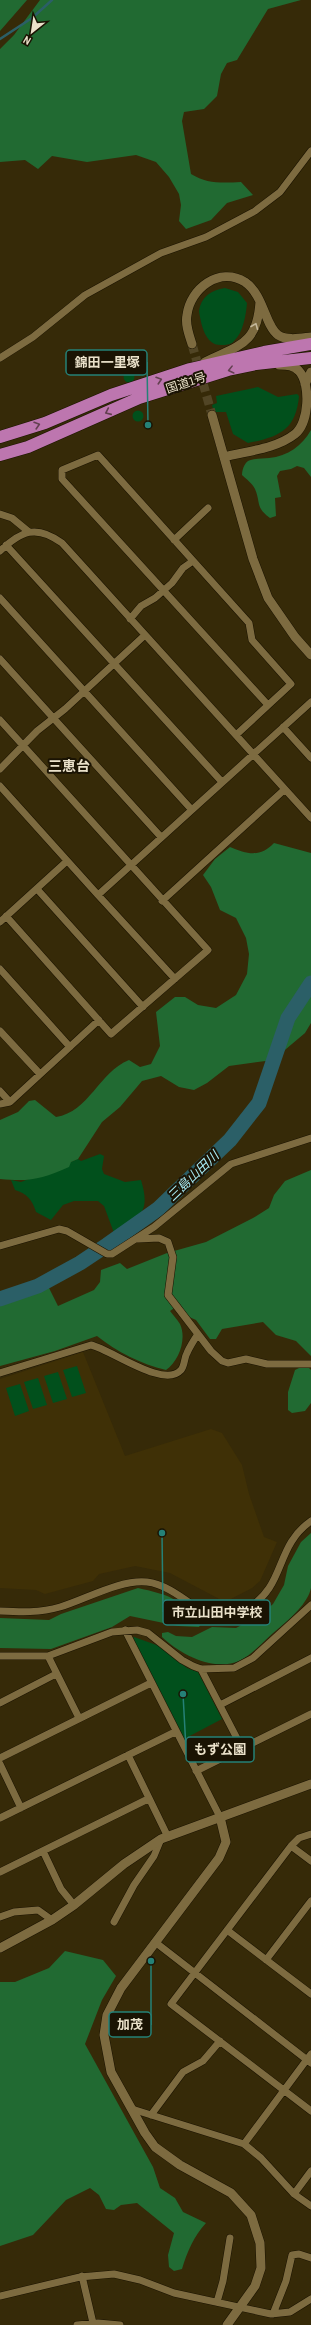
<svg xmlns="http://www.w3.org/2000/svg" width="311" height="2325" viewBox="0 0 311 2325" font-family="'Archivo Narrow','Noto Sans JP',sans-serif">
<rect width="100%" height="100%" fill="#362a08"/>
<path fill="#3f3006" d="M 83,1352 L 125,1456 L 211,1429 L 222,1433 L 242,1465 L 249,1494 L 264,1537 L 277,1542 L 260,1581 L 252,1588 L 225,1602 L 170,1573 L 135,1566 L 99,1574 L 93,1581 L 45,1594 L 36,1590 L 0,1588 L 0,1379 Z"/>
<path fill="#01501c" d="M 225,288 L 238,292 L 247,303 C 246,315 243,333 234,341 C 232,344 227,345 223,345 C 205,347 201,324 199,311 C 201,297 211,290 225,288 Z
M123.5 377a5.5 5.5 0 1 1 11 0a5.5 5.5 0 1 1-11 0Z
M 258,387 L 278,397 L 297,394 L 299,396 C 296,430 279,437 248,443 L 233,434 L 226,412 L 214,412 L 212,405 L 217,403 L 216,396 Z
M132.5 416a5.5 5.5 0 1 1 11 0a5.5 5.5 0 1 1-11 0Z
M 100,1154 L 104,1156 L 102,1169 L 104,1174 L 125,1182 L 141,1180 C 151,1213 140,1217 114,1233 L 104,1206 L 98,1201 L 74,1201 L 63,1205 L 51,1220 L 36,1212 C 32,1199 27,1194 15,1190 L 11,1180 L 21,1182 L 78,1159 L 81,1161 Z
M 77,1366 L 86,1393 L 72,1397 L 63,1370 Z
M 58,1372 L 67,1399 L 53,1403 L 44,1376 Z
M 38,1378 L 47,1405 L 33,1409 L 24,1382 Z
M 20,1384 L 29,1411 L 15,1416 L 6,1388 Z
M 134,1637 L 162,1647 L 187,1668 L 198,1672 L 222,1719 L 184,1739 L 132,1638 Z"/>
<path fill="#216a32" d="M 0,0 L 27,0 L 0,31 Z
M 40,0 L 301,0 L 268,9 L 237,60 L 227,63 L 221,74 L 217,96 L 204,109 L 184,112 L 182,121 L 191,174 C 207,184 222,183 241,182 L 253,195 L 227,203 L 211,220 L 186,229 L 179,221 L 181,205 L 179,194 L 169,177 L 156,162 L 136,155 L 87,162 L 52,156 L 38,169 L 25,160 L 0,162 L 0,49 L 14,35 Z
M 311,430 L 311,477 L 304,468 L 297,466 L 291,469 L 280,471 L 277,476 L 281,497 L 275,498 L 276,516 L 270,518 C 255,507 261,503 255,489 C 252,483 246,479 242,475 C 242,470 244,464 248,461 C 254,458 263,459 269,458 C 288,456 302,446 311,430 Z
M 274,843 L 311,853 L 311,1023 L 305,1033 L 273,1060 L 229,1066 L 207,1083 L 194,1090 L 179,1087 L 161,1076 L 142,1081 L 120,1107 L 102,1122 L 78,1159 L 71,1162 L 69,1167 C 41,1179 31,1182 0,1179 L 0,1120 L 18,1112 L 29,1101 L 35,1100 L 56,1117 C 89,1112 99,1072 129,1060 L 140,1067 L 151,1064 L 160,1046 L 156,1012 L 175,997 L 185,997 L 198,1005 L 216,1008 L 236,995 L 247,974 L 249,954 L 246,938 L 236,918 L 220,910 L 211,887 L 203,875 L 215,859 L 230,847 C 247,854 260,858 274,843 Z
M 311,1170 L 311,1356 L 296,1341 L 276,1335 L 263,1322 L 222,1329 L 216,1339 L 210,1339 L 196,1320 L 187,1316 L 180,1304 L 170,1311 C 173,1315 177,1319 180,1324 C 187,1339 179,1361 166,1370 C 141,1364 117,1352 97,1336 L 55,1351 L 0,1366 L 0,1298 L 9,1299 L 47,1284 L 58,1306 L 94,1290 L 100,1282 L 101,1270 L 120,1263 L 127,1269 L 167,1253 L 206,1242 L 253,1218 L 269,1208 L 274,1195 L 285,1181 Z
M 301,1367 L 309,1368 L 311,1370 L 311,1403 L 305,1411 L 292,1413 L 288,1410 L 288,1392 L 295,1370 Z
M 311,1533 C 311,1551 311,1571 311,1588 C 308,1603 290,1619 279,1628 C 266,1638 254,1654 239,1661 C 213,1672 180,1654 162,1637 L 162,1633 L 168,1632 L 176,1636 L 192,1637 L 212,1627 L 236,1628 L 259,1616 L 273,1604 L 284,1585 L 288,1566 L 301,1542 Z
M 138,1588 C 151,1591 167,1594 178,1602 C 187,1608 192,1616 202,1622 L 199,1627 L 178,1626 L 130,1616 L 112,1627 L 51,1649 L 0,1648 L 0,1618 L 49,1620 L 61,1614 Z
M 65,1951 L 103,1960 L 116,1976 L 102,2000 L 85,2044 L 153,2167 L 160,2188 L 175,2198 L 183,2212 L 206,2223 C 194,2236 187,2252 182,2269 L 174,2271 L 169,2267 L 168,2255 L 174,2233 L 137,2203 L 121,2205 L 114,2210 L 106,2209 L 99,2195 L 90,2188 L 66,2200 L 33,2235 L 0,2246 L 0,1982 L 15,1982 L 49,1968 Z"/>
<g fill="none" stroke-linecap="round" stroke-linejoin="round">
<path stroke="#2b5f67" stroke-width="2.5" d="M 0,39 L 32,18 L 52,0"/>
<path stroke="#2b5f67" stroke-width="15" d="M 0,1299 L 38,1286 L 80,1263 L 107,1245 L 158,1209 L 230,1140 L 259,1103 L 288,1018 L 311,983"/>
<path stroke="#514525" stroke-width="9" stroke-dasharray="9 4.5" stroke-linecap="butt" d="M 192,344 L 212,415"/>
<defs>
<path id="minor" d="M 0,358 L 33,337 L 85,295 L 161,253 L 206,237 L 255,211 L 280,192 L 311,151
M 0,514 L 12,518 L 29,532
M 174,540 L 208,508
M 6,545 L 222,782
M 0,551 C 21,531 36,524 62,543 L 311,818
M 0,598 L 191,809
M 130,619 L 141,606 L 155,598 L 172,583 L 183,568 L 193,561
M 0,659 L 161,837
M 0,720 L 208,950 L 111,1034 L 6,916
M 283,727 L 311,758
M 236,735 L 291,684 L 252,640 L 249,623 L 98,455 L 62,470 L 62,479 L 268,705
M 0,769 L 37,731 L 65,709 L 145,635
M 0,786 L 98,895 L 311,702
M 37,889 L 143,1007
M 98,895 L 175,979
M 162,901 L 284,790
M 0,922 L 67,861
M 0,969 L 70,1047
M 0,1031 L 40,1074
M 0,1091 L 10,1102
M 0,1104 L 10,1102 L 99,1020
M 138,1239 L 159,1238 L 168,1242 L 173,1257 L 168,1295 L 211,1351 L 222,1361 L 228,1363 L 246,1359 L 267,1364 L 311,1364
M 0,1246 L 59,1229 L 67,1231 L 107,1254 L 112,1254 L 154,1227 L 231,1164 L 311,1138
M 0,1373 L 91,1345 C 112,1350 164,1389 181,1370 C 185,1365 184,1358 187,1353 C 190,1346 194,1340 198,1334
M 0,1611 C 20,1612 40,1613 60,1607 C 86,1599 121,1579 147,1582 C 176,1585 204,1620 222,1620 C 230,1620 239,1614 247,1609 C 287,1585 274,1547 311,1521
M 125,1630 L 220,1817
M 0,1656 L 48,1656 L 112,1632 L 137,1630 L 148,1633 L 182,1660 L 193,1666 L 201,1669 L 234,1668 L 253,1658 L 311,1605
M 48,1656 L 79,1718
M 201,1669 L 242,1748
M 0,1703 L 56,1674
M 220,1705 L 311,1658
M 128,1755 L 168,1837
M 0,1758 L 151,1683
M 0,1764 L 21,1808
M 196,1771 L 311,1714
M 0,1818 L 175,1732
M 311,1834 L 299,1838 L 291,1846 L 171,2004 L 311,2111
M 291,1846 L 311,1861
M 43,1851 L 61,1889 L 74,1905
M 0,1872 L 148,1799
M 0,1917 L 14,1912 L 38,1910 L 52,1920
M 114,1922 L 134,1885 L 154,1856 L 161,1839
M 227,1930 L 311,1994
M 155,1942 L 311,2063
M 266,1960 L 311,1901
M 132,2109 L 244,2144 L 261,2158 L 294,2194 L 311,2206
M 151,2115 L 183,2072 L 203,2061 L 220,2041
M 244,2144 L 311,2054
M 294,2194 L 311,2171
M 82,2276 L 93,2323
M 0,2296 L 80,2277 L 114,2274 L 140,2280 L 174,2293 L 271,2314 L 290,2312 L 311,2299
M 217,2302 L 223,2281 L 230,2238
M 273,2314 L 286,2281 L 292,2255 L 299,2254 L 311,2258
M 77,2325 L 98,2323 L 120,2325"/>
<path id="tertiary" d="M 192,344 C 189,335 185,324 187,315 C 190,289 219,266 245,282 C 264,295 265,326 278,335 C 287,341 301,338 311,337
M 205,362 C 239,345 257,345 260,302
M 305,384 L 311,372
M 212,415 L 253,559 L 268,598 L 295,637 L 311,655
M 224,457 C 247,451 276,449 295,434 C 309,423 311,384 299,371 C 294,365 287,365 279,365
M 220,1817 L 226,1842 L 219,1858 L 121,1988 L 107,2015 L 104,2035 L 111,2072 L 145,2133 L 155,2147 L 180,2165 L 231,2193 L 251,2215 L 260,2243 L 261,2268 L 255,2286 L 227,2325
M 0,1948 L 52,1920 L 74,1905 L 124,1864 L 161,1839 L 311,1784"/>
<path id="trunk" d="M 0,437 L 45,423 L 111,395 L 190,369 L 264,352 L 311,344
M 0,455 L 28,447 L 139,398 L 228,370 L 256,364 L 311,358"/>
</defs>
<use href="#minor" stroke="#1b1300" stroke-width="8"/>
<use href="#tertiary" stroke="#1b1300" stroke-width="10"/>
<use href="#trunk" stroke="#1b1300" stroke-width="13"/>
<use href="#minor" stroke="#7d6b40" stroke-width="7"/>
<use href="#tertiary" stroke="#7d6b40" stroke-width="9"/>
<use href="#trunk" stroke="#bd76af" stroke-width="12"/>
</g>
<defs><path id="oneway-chevron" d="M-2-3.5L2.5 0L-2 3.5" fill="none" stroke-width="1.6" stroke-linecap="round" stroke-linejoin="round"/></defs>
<use stroke="#c4b89a" href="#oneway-chevron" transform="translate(255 326) rotate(-68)"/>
<g stroke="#634050">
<use href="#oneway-chevron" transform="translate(231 370) rotate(166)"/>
<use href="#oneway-chevron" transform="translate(159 380) rotate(-18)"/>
<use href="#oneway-chevron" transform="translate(108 412) rotate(156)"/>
<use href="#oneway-chevron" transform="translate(37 425) rotate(-17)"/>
</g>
<g text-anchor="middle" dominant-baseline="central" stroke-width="4" stroke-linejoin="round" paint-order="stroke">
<g font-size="12" fill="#eae1ca" stroke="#1a1303">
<text transform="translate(186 383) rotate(-18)">国道1号</text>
</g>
<g font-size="13" font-style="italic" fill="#a9edf7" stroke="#1a1303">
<text transform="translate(193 1176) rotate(-44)">三島山田川</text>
</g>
<g font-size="14" font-weight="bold" fill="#eae1ca" stroke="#1a1303">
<text x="69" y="766">三恵台</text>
</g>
</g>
<path fill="none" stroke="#258177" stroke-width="1.5" d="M148 425L147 362M162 1533L163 1612M183 1694L186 1749M151 1961L151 2025"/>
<g fill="#258177" stroke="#1a1303" stroke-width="1.5">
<circle cx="148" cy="425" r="4"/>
<circle cx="162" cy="1533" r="4"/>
<circle cx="183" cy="1694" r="4"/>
<circle cx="151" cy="1961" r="4"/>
</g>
<g fill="#1a1303" stroke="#258177" stroke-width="1.5">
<rect x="66" y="350" width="81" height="25" rx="4"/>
<rect x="163" y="1600" width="107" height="25" rx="4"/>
<rect x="186" y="1737" width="68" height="25" rx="4"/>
<rect x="109" y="2012" width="42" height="25" rx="4"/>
</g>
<g font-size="13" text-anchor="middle" font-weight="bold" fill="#eae1ca">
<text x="107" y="367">錦田一里塚</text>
<text x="217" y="1617">市立山田中学校</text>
<text x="220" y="1754">もず公園</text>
<text x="130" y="2029">加茂</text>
</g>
<g transform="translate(32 32) rotate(210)" stroke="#1a1303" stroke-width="3" paint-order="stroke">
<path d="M0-3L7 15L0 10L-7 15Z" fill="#eae1ca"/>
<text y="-6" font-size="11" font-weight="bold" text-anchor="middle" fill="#eae1ca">N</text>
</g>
</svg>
